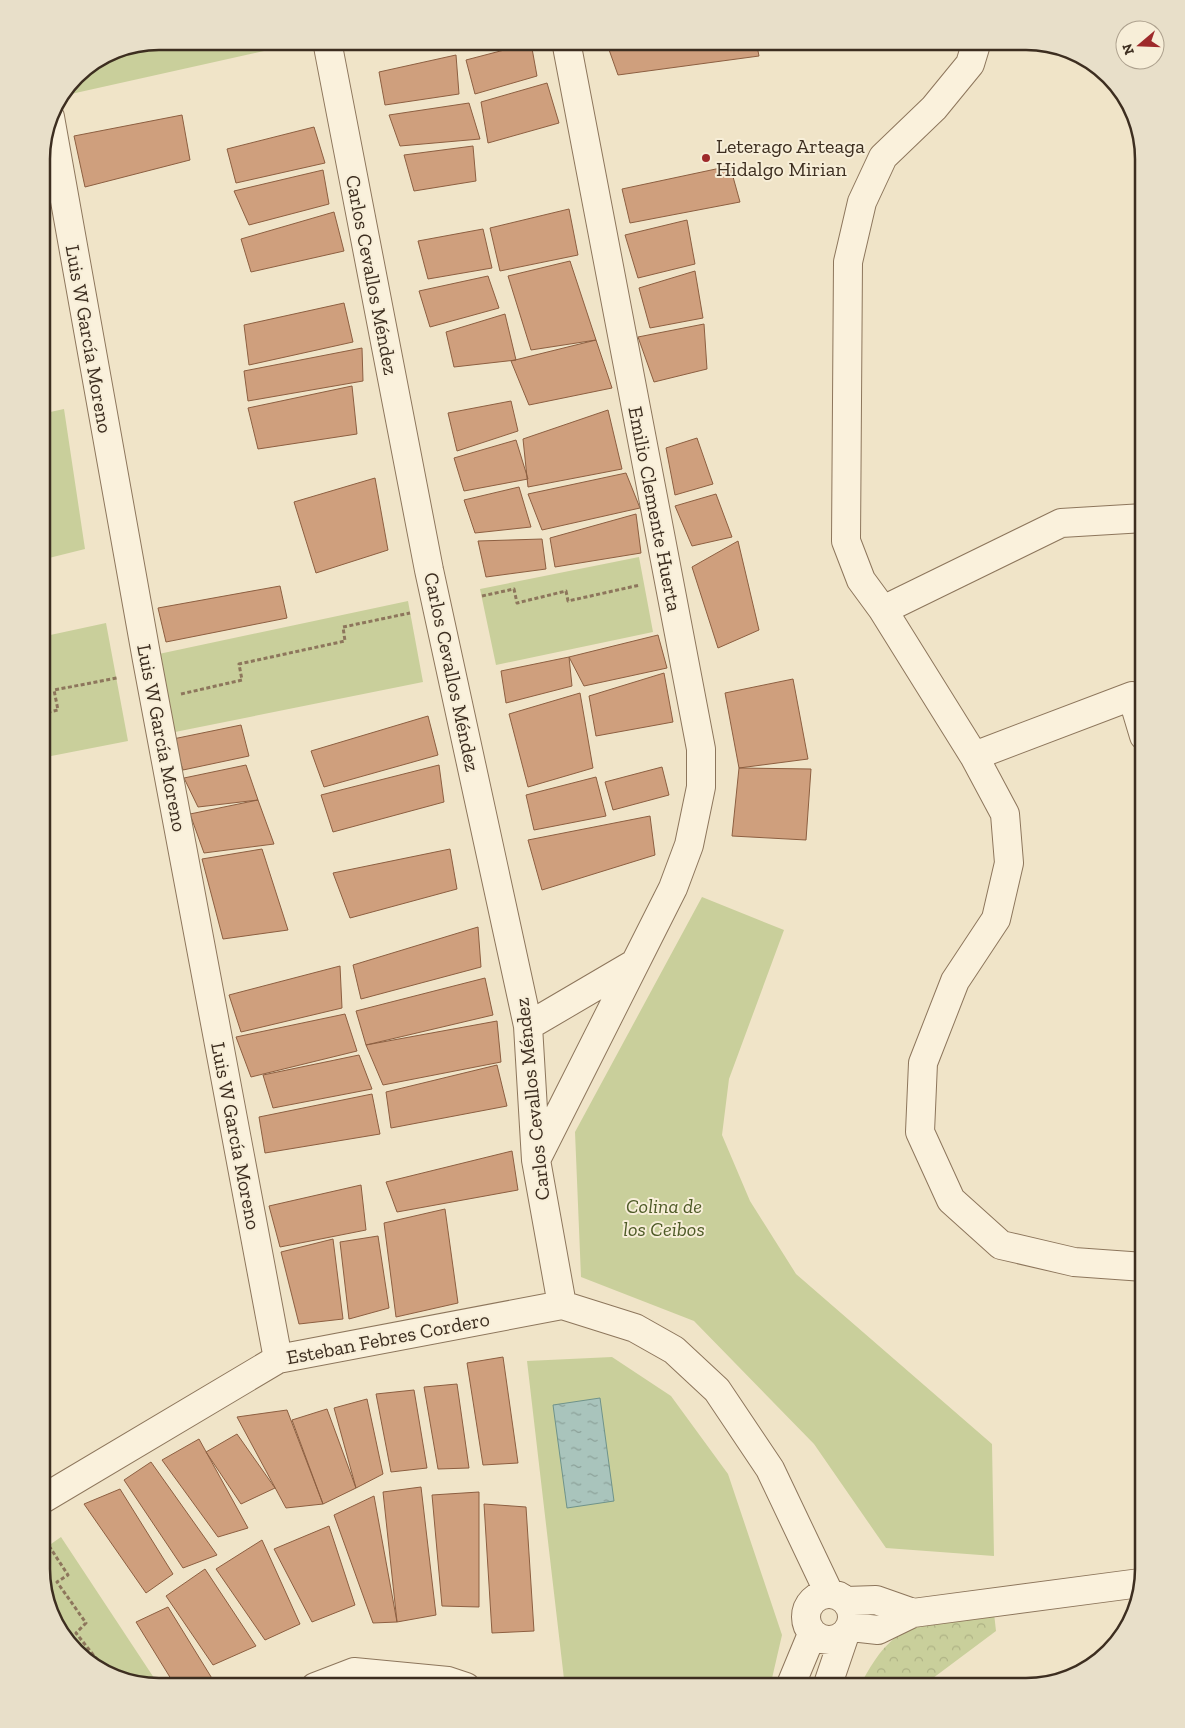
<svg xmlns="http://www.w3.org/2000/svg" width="1185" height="1728" viewBox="0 0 1185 1728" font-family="'Zilla Slab',serif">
<defs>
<pattern id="forest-crowns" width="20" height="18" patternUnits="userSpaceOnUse" patternTransform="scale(1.25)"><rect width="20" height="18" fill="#c9cf9b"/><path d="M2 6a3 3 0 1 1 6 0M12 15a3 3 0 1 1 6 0" fill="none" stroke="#aeb285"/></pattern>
<pattern id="water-ripples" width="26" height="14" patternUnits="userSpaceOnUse" patternTransform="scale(1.25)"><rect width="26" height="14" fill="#a9c4bc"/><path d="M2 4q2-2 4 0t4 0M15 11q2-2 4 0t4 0" fill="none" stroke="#8ba098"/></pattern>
</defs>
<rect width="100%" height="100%" fill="#f0e4c8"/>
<path fill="#c9cf9b" d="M 159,41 L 304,41 L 304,42 L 62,96 L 76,75 L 114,50 Z
M 64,409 L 85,549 L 41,560 L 41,414 Z
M 639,557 L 653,632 L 496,665 L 480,589 Z
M 408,601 L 423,682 L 170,733 L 154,655 Z
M 106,623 L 128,741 L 41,758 L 41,637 Z
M 702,897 L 784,930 L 729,1079 L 722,1135 L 750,1201 L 796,1274 L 992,1444 L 994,1556 L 886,1548 L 814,1444 L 694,1321 L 581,1277 L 575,1132 Z
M 612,1357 L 671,1396 L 728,1474 L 782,1635 L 770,1687 L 588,1687 L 564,1679 L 527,1361 Z
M 61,1537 L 160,1687 L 151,1687 L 94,1667 L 57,1628 L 41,1569 L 41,1551 Z"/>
<path fill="url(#forest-crowns)" d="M 994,1613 L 996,1631 L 921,1687 L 859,1687 C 869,1669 879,1650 896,1637 C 915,1623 970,1616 994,1613 Z"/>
<path fill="url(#water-ripples)" stroke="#6f938a" d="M 600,1398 L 614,1501 L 567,1508 L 553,1405 Z"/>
<path fill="#cf9f7d" stroke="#8d5f41" d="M 621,41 L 756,41 L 759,56 L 618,75 L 607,44 Z
M 531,43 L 537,76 L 475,94 L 466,60 Z
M 456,55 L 459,94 L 385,105 L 379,72 Z
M 547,83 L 559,123 L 488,143 L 481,102 Z
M 469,103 L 480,139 L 400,146 L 389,115 Z
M 182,115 L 190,160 L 85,187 L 74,136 Z
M 314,127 L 325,163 L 236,183 L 227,149 Z
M 473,146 L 476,181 L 414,191 L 404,155 Z
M 730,166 L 740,202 L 630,223 L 622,189 Z
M 323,170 L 329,204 L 249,225 L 234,191 Z
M 569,209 L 578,255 L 500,271 L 490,228 Z
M 334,212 L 344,251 L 251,272 L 241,239 Z
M 687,220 L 695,264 L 638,278 L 625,235 Z
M 483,229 L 492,268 L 428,279 L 418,241 Z
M 570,261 L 596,340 L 531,350 L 508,276 Z
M 695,271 L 703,318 L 650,328 L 639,288 Z
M 488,276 L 499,308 L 430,327 L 419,291 Z
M 344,303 L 353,342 L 249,365 L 244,325 Z
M 505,314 L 516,360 L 454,367 L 446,332 Z
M 704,324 L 707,369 L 654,382 L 638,337 Z
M 596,340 L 612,388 L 529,405 L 511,361 Z
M 362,348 L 363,381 L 248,401 L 244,371 Z
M 352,386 L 357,434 L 258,449 L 248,408 Z
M 511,401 L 518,431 L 457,451 L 448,413 Z
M 608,410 L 622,469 L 528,487 L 523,439 Z
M 697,438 L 713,484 L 675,495 L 666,448 Z
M 516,440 L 528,479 L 464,491 L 454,458 Z
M 626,473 L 640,508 L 542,530 L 528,494 Z
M 375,478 L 388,550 L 316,573 L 294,502 Z
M 519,487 L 531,527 L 475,533 L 464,500 Z
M 716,494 L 732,537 L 692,546 L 675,506 Z
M 636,514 L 641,553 L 555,567 L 550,538 Z
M 542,539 L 546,569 L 486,577 L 478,541 Z
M 738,541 L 759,630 L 718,648 L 692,567 Z
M 280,586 L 287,618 L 166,642 L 158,608 Z
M 658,635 L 667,668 L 584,686 L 569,657 Z
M 569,657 L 572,686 L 506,703 L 501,671 Z
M 664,673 L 673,722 L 596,736 L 589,696 Z
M 793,679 L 808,759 L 739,768 L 725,693 Z
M 580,693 L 593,768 L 528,787 L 509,714 Z
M 428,716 L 438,755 L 324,787 L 311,751 Z
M 241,725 L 249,756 L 183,770 L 173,739 Z
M 246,765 L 258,800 L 198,807 L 184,778 Z
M 439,765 L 444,802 L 333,832 L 321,795 Z
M 662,767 L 669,795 L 613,810 L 605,782 Z
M 739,768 L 811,769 L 806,840 L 732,836 Z
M 596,777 L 606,816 L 534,830 L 526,795 Z
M 258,800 L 274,844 L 204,853 L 190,814 Z
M 650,816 L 655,855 L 542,890 L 528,840 Z
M 262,849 L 288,930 L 223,939 L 202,859 Z
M 450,849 L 457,889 L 350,918 L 333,873 Z
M 478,927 L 481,967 L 361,999 L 353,965 Z
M 340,966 L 342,1008 L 241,1032 L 229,995 Z
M 485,978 L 493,1015 L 366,1045 L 356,1011 Z
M 345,1014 L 357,1051 L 251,1077 L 236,1037 Z
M 497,1021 L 501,1062 L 383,1085 L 366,1045 Z
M 359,1055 L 372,1089 L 273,1108 L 263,1075 Z
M 497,1065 L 507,1106 L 391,1128 L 386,1092 Z
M 372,1094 L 380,1134 L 265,1153 L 259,1117 Z
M 512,1151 L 518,1190 L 397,1212 L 386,1182 Z
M 361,1185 L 366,1230 L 280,1247 L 269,1206 Z
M 445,1209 L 458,1303 L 396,1317 L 384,1223 Z
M 378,1236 L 389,1308 L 349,1319 L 340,1242 Z
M 333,1239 L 343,1319 L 299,1324 L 281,1252 Z
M 503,1357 L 518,1463 L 483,1465 L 467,1363 Z
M 457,1384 L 469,1468 L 438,1469 L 424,1387 Z
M 414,1390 L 427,1468 L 391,1472 L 376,1394 Z
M 367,1399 L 383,1474 L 356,1488 L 334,1408 Z
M 327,1409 L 356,1488 L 323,1504 L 292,1420 Z
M 287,1410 L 323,1504 L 286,1508 L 237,1417 Z
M 237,1434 L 275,1488 L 241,1504 L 206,1452 Z
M 199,1439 L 248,1528 L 218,1537 L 162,1460 Z
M 151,1462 L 217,1555 L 183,1568 L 124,1480 Z
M 421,1487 L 436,1615 L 397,1622 L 383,1492 Z
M 120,1489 L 173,1574 L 146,1593 L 84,1504 Z
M 479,1492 L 479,1607 L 442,1606 L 432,1495 Z
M 374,1496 L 397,1622 L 373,1623 L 334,1515 Z
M 484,1504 L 526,1507 L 534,1631 L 492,1633 Z
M 329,1526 L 355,1605 L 312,1622 L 274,1549 Z
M 262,1540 L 300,1624 L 265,1640 L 216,1569 Z
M 205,1569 L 256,1646 L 213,1665 L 166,1596 Z
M 168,1607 L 213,1680 L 199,1687 L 176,1687 L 136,1622 Z"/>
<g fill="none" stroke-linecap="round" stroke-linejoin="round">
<defs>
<path id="minor" d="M 327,41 L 429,570 L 528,1026 L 536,1160 L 562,1305
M 977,41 L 970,64 L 934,108 L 883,157 L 862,202 L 848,262 L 846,541 L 861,580 L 883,610 L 974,756 L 1005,814 L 1009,863 L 996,919 L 955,981 L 923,1063 L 920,1132 L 951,1200 L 1001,1245 L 1074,1262 L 1144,1267
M 50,117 L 147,660 L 278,1359
M 883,610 L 1061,523 L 1144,518
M 974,756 L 1132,696 L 1144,736
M 528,1026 L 632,965
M 537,1158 L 673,888 L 689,845 L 701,787 L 701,749 L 566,41
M 41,1500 L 278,1359 L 562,1305 L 635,1328 L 674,1350 L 717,1390 L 770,1469 L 829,1593
M806 1617a23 23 0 1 1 46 0a23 23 0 1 1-46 0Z
M 846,1601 L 876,1600 L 913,1613
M 851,1627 L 878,1630 L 913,1613 L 1140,1583
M 315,1687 L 354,1672 L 448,1681 L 466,1687
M 790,1687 L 812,1634
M 827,1687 L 845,1634"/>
</defs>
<use href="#minor" stroke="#8d765c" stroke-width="30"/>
<path stroke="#8d765c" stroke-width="3" stroke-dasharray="4 2.5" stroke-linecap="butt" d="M 482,596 L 514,589 L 517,603 L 566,591 L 568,601 L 640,585
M 181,694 L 242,680 L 239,664 L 345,641 L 343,627 L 410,613
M 41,714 L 58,710 L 54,690 L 117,678
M 41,742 L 44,742 L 41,727
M 49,1546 L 68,1575 L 57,1582 L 86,1623 L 76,1633 L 106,1671"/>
<use href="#minor" stroke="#faf1dc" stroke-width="28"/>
</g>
<circle fill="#9e2a2b" stroke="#f7eed8" stroke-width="2" cx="706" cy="158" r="5"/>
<g text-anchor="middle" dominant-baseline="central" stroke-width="4" stroke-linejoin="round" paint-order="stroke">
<g font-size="20" fill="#3d2e20" stroke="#f7eed8" text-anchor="start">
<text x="716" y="146">Leterago Arteaga<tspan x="716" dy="23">Hidalgo Mirian</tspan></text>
</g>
<g font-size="20" fill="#3d2e20" stroke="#f7eed8">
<text transform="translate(372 275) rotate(79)">Carlos Cevallos Méndez</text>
<text transform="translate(89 339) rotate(80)">Luis W García Moreno</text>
<text transform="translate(655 509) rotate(79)">Emilio Clemente Huerta</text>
<text transform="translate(452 672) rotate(78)">Carlos Cevallos Méndez</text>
<text transform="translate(162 738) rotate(79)">Luis W García Moreno</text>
<text transform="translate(532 1099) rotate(-96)">Carlos Cevallos Méndez</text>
<text transform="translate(236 1136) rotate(79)">Luis W García Moreno</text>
<text transform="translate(388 1338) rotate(-11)">Esteban Febres Cordero</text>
</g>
<g font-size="20" font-style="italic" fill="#4d5a26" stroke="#f7eed8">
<text x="664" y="1206">Colina de<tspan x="664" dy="23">los Ceibos</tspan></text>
</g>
</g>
<path d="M0 0H1185V1728H0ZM159 50H1026A109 109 0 0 1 1135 159V1569A109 109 0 0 1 1026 1678H159A109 109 0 0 1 50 1569V159A109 109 0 0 1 159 50Z" fill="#e8dfc9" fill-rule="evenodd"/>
<path fill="none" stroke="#3d2e20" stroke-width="2.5" d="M159 50H1026A109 109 0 0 1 1135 159V1569A109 109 0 0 1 1026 1678H159A109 109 0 0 1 50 1569V159A109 109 0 0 1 159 50Z"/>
<g transform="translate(1140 45) rotate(251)"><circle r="24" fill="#f7eed8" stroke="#ada18e"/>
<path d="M0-4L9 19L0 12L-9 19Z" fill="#9e2a2b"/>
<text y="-8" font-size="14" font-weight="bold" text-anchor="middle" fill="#3d2e20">N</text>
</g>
</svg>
